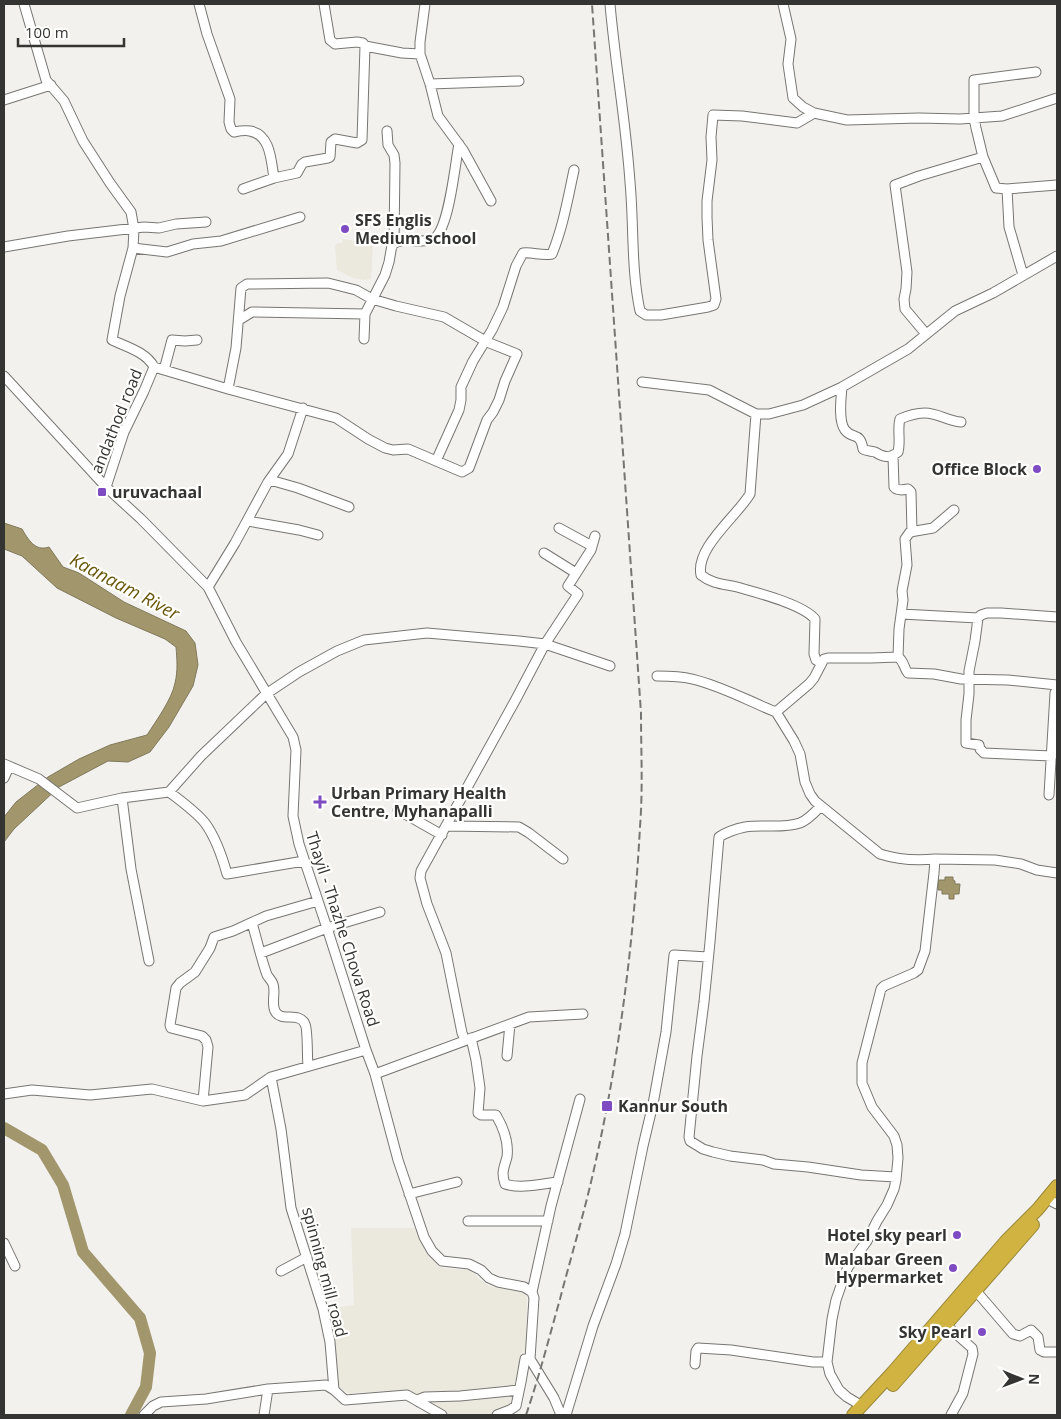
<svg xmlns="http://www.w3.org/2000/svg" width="1061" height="1419" viewBox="0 0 1061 1419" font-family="'Open Sans',sans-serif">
<rect width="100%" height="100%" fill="#f2f1ee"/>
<path fill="#ebe8dd" d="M 343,239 L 373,244 L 371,279 L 365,280 L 353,278 L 337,270 L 335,246 L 338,243 L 342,243 Z
M 351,1228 L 414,1228 L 427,1250 L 439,1266 L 445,1269 L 471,1270 L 479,1279 L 489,1286 L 518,1291 L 525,1294 L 527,1298 L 526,1352 L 521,1353 L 511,1408 L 493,1415 L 446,1415 L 411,1392 L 391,1391 L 348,1393 L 337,1386 L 328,1309 L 354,1305 Z"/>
<path fill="#a2966c" stroke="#81795b" d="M 4,523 L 22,529 C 28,539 35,552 49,547 L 63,567 L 79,573 L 124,602 L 186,631 L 195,643 L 198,665 L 193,686 L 169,727 L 150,752 L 128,762 L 108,761 L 59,787 L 14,829 L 4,842 L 4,817 L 16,802 L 48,777 L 79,759 L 110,745 L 147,735 C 156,721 172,699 175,683 C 178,671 177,659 176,647 L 165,639 L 116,618 L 57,588 L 22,556 L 4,549 Z
M 945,877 L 953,877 L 953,880 L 955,881 L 955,884 L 960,884 L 959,894 L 954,894 L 954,899 L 949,899 L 949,894 L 942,894 L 942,890 L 938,890 L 938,880 L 945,880 Z"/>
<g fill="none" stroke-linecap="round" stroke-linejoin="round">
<path stroke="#a2966c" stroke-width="12" d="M 4,1128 L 42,1150 L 63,1185 L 83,1252 L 140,1318 L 150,1353 L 146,1387 L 131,1415"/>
<defs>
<path id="minor" d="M 24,4 L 46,80 L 64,101 L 83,141 L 110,183 L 131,212 L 134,229 L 133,248 L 167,252 L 193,244 L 221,241 L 300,217
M 199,4 L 207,34 L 230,99 L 229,122 L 231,129 L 234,132 C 239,131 245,130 250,131 C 271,135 271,161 274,178
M 425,4 L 420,42 L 420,54 L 430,84 L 438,116 L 463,150 L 491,201
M 610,4 C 615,63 626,122 630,182 C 634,225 631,269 640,311 L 646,315 L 661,315 L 708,307 L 714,305 L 716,299 L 708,240 L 707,217 L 707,201 L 712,160 L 711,137 L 713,115 L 742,116 L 797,123 L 814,113 L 847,120 L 919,118 L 960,119 L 1002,116 L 1057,98
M 783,4 L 791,39 L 788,64 L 793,98 L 803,107 L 814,113
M 365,46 L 402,53 L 420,54
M 430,84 L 519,81
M 4,100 L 51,85
M 387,131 L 388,145 L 394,155 L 395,163 L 394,242
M 243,189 L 274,178 L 297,173 L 302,164 L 305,162 L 328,158 L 330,157 L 331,142 L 335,139 L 357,143 L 362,140 L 365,46 L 363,43 L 357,42 L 335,44 L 330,40 L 324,4
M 1007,189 L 1057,185
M 4,247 L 68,236 L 144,227 L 159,228 L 176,224 L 206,222
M 133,248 L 120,296 L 112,340 C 127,347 146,352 154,367 L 228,389 L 336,418 L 368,439 L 385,448 L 393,450 L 408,449 L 462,472 L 469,468 L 487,420 L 493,412 L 499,400 L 505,381 L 517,354 L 487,342 L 444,317 L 396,306 L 372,299 L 356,290 L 328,283 L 247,284 L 241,288 L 236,348 L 228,389
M 1023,275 L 1009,227 L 1007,189 L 996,188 L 983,157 L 976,128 L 974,118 L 974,80 L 1036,72
M 239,320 L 252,312 L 365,314
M 926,334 L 905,309 L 904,299 L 906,289 L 907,272 L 895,185 L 919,176 L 983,157
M 364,339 L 365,314 L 385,275 L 389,262 L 392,245 C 404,235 420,245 433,239 C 449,232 455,163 459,144
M 164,370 L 172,340 L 185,341 L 197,340
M 4,376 L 106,487 L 141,519 L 208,587 L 236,642 L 293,737 L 296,750 L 293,816 L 299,844 L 327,928 L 366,1050 L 375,1074 L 398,1160 L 424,1237 L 432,1251 L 442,1261 L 469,1264 L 481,1270 L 489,1278 L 498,1282 L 524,1287 L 532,1292 L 534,1298 L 530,1359 L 554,1398 L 561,1415
M 642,382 L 709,390 L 756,414 L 769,414 L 803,405 L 842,387 L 908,349 L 955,311 L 993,293 L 1057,256
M 842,387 C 841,398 838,421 845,430 C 853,440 860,431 863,449 C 866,451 871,451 875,452 C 883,457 889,459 898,452 C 901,441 897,429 900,419 C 907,416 917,413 925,413 C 937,413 948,421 961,422
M 756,414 L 750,494 C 737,516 695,548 701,575 C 712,584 725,584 737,587 C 758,593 802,604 815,619 L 814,654 L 816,660 L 821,663
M 893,456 L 894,487 C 897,491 903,490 908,489 L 911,492 L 912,532
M 436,461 L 459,410 L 461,400 L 461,387 L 473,361 L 492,330 L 503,307 L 516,266 L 523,253 C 533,252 542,256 552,254 C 563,227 568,198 574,170
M 270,480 L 298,488 L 349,507
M 106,487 L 124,432 L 144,391 L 154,367
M 248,521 L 299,530 L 318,535
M 559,528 L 592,546
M 544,553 L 576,573
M 208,587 L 235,543 L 268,482 L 288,454 L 303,408
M 901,614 L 978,618
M 898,657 L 899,629 L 903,600 L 902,591 L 907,565 L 905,539 L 910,532 L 933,528 L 954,510
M 657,676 C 668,676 680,676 692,679 C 722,686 748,701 776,712
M 1052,756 L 984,753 L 980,749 L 979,745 L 966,743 L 966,720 L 969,694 L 969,671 L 975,641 L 978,618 L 981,615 L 987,613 L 1001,613 L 1057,617
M 4,764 L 39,779 L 77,808 L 122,798 L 169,792 L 201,756 L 266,694 L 299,672 L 337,651 L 364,640 L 427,633 L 519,641 L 545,644 L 610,666
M 4,778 L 9,767
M 169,792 C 181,801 195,811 205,823 C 216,838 222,856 227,874 L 304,861
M 1049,795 L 1055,693 L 1057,689
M 122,798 L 131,869 L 149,961
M 821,806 C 815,812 808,820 800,823 C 781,829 763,824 745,827 C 735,829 727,832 719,837 L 710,942 L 704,1002 L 697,1056 L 689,1137 L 690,1141 L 703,1149 L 713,1152 L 730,1156 L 763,1160 L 774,1164 L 808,1167 L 861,1175 L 896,1177
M 398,810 L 442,835
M 447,826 L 519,827 L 529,833 L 563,859
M 935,859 C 915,861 899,860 880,854 L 815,801 L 810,794 L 805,782 L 800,754 L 794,741 L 776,712 L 809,684 L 814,678 L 824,659 L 828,658 L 871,658 L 898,657 C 905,662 903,667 908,673 L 934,674 L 961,679 L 1008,680 L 1057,685
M 252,923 C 257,940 261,958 267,975 C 269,978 272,981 273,984 C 276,992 271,1003 275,1011 C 281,1023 299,1011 305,1024 C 308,1029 307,1058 308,1066
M 261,953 L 327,928 L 380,912
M 471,1038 L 476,1060 L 480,1088 L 478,1113 L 481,1115 L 496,1115 C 503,1127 509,1142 507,1157 C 504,1168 501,1172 505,1184 C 521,1189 541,1184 558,1182
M 465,1040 L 462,1033 L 446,953 L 427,904 L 420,878 L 421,871 L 516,699 L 545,644 L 578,594 L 568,586 L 591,550 L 595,536
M 507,1056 L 510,1024
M 375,1074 L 529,1017 L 583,1014
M 271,1077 L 281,1129 L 291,1208 L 323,1309 L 330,1342 L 334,1390 L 345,1400 L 407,1395 L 442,1415
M 4,1094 L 32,1090 L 90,1095 L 152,1089 L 203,1101 L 245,1095 L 271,1077 L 366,1050
M 203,1101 L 208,1047 L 206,1040 L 202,1036 L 171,1028 L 170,1025 L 176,988 L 180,983 L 195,972 L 210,948 L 214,937 L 233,931 L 266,916 L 318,901
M 409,1194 L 457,1182
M 1053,1202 L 1057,1204
M 468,1221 L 548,1221
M 4,1243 L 15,1266
M 281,1271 L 307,1257
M 976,1291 L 1013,1334 L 1020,1336 L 1031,1330 L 1038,1337 L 1040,1350 L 1044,1352 L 1057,1352
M 532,1292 L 551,1206 L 580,1099
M 946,1325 L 972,1348 L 973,1354 L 963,1393 L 951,1415
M 695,1364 L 696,1351 L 698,1348 L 731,1350 L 813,1362 L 827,1362
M 419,1402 L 417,1400 L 425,1397 L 460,1396 L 519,1390
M 862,1406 L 847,1397 L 839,1390 L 830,1374 L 827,1362 L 832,1319 L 836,1300 L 844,1277 L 848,1267 L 867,1241 L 877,1221 L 887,1205 L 894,1189 L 896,1180 L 898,1158 L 897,1145 L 894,1136 L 872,1107 L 862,1083 L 862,1063 L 881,989 L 884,986 L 914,973 L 918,970 L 925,951 L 934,873 L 935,859 L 995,860 L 1021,864 L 1037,870 L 1057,873
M 144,1415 L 153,1406 L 161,1402 L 206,1399 L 268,1389 L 326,1385 L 334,1390
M 264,1415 L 268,1389
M 497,1415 L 510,1410 L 516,1406 L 521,1382 L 525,1359 L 530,1359
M 566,1415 L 593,1326 L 616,1264 L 625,1234 L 643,1146 L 653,1104 L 666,1032 L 674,955 L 708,957"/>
<path id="highway" d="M 893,1385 L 1033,1225
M 853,1415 L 893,1372 L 1006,1241 L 1038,1209 L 1057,1186"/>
</defs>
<use href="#minor" stroke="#777673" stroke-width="11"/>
<use href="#highway" stroke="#99873b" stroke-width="14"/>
<use href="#minor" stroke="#fff" stroke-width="9"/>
<use href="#highway" stroke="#d0b340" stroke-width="12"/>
<path stroke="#767674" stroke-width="2" stroke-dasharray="8 4" stroke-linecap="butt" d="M 526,1415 C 539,1377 549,1338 560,1299 C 572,1253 586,1207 596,1160 C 620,1052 634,937 640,827 C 643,789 641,751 641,713 L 592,4"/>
</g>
<g fill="#7e4bc2" stroke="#fffffd" stroke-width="2">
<circle cx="345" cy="229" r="5"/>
<circle cx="1037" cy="469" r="5"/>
<rect x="97" y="487" width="10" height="10" rx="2.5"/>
<path d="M317.5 794.5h5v5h5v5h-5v5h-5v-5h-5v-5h5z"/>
<rect x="601" y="1100" width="12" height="12" rx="2.5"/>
<circle cx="957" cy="1235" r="5"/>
<circle cx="953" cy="1268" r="5"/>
<circle cx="982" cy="1332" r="5"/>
</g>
<g text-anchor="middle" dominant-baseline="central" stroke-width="4.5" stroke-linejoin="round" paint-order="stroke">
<g font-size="16" font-weight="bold" fill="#343432" stroke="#fffffd" text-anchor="start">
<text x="355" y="220">SFS Englis<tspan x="355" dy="18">Medium school</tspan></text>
<text x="1027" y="469" text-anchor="end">Office Block</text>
<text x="112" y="492">uruvachaal</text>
<text x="331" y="793">Urban Primary Health<tspan x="331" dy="18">Centre, Myhanapalli</tspan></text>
<text x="618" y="1106">Kannur South</text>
<text x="947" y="1235" text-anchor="end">Hotel sky pearl</text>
<text x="943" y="1259" text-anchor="end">Malabar Green<tspan x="943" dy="18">Hypermarket</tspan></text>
<text x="972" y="1332" text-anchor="end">Sky Pearl</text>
</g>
<g font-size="16" fill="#343432" stroke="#fffffd">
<text transform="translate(116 421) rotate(-68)">andathod road</text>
<text transform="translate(343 929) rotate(72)">Thayil - Thazhe Chova Road</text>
<text transform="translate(325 1272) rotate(75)">spinning mill road</text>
</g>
<g font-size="18" font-style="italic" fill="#68570b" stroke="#fffffd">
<text transform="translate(125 586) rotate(28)">Kaanaam River</text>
</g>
</g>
<rect width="1061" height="1419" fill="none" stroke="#343432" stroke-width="10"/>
<g transform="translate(1021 1379) rotate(91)" stroke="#fffffd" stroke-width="4" paint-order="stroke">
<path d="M0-4L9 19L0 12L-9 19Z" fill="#343432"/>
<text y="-8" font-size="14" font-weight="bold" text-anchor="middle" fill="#343432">N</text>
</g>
<path d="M18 38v8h106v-8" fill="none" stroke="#343432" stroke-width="2.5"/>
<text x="25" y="38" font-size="15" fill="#343432" stroke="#fffffd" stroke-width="4" paint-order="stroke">100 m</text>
</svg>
